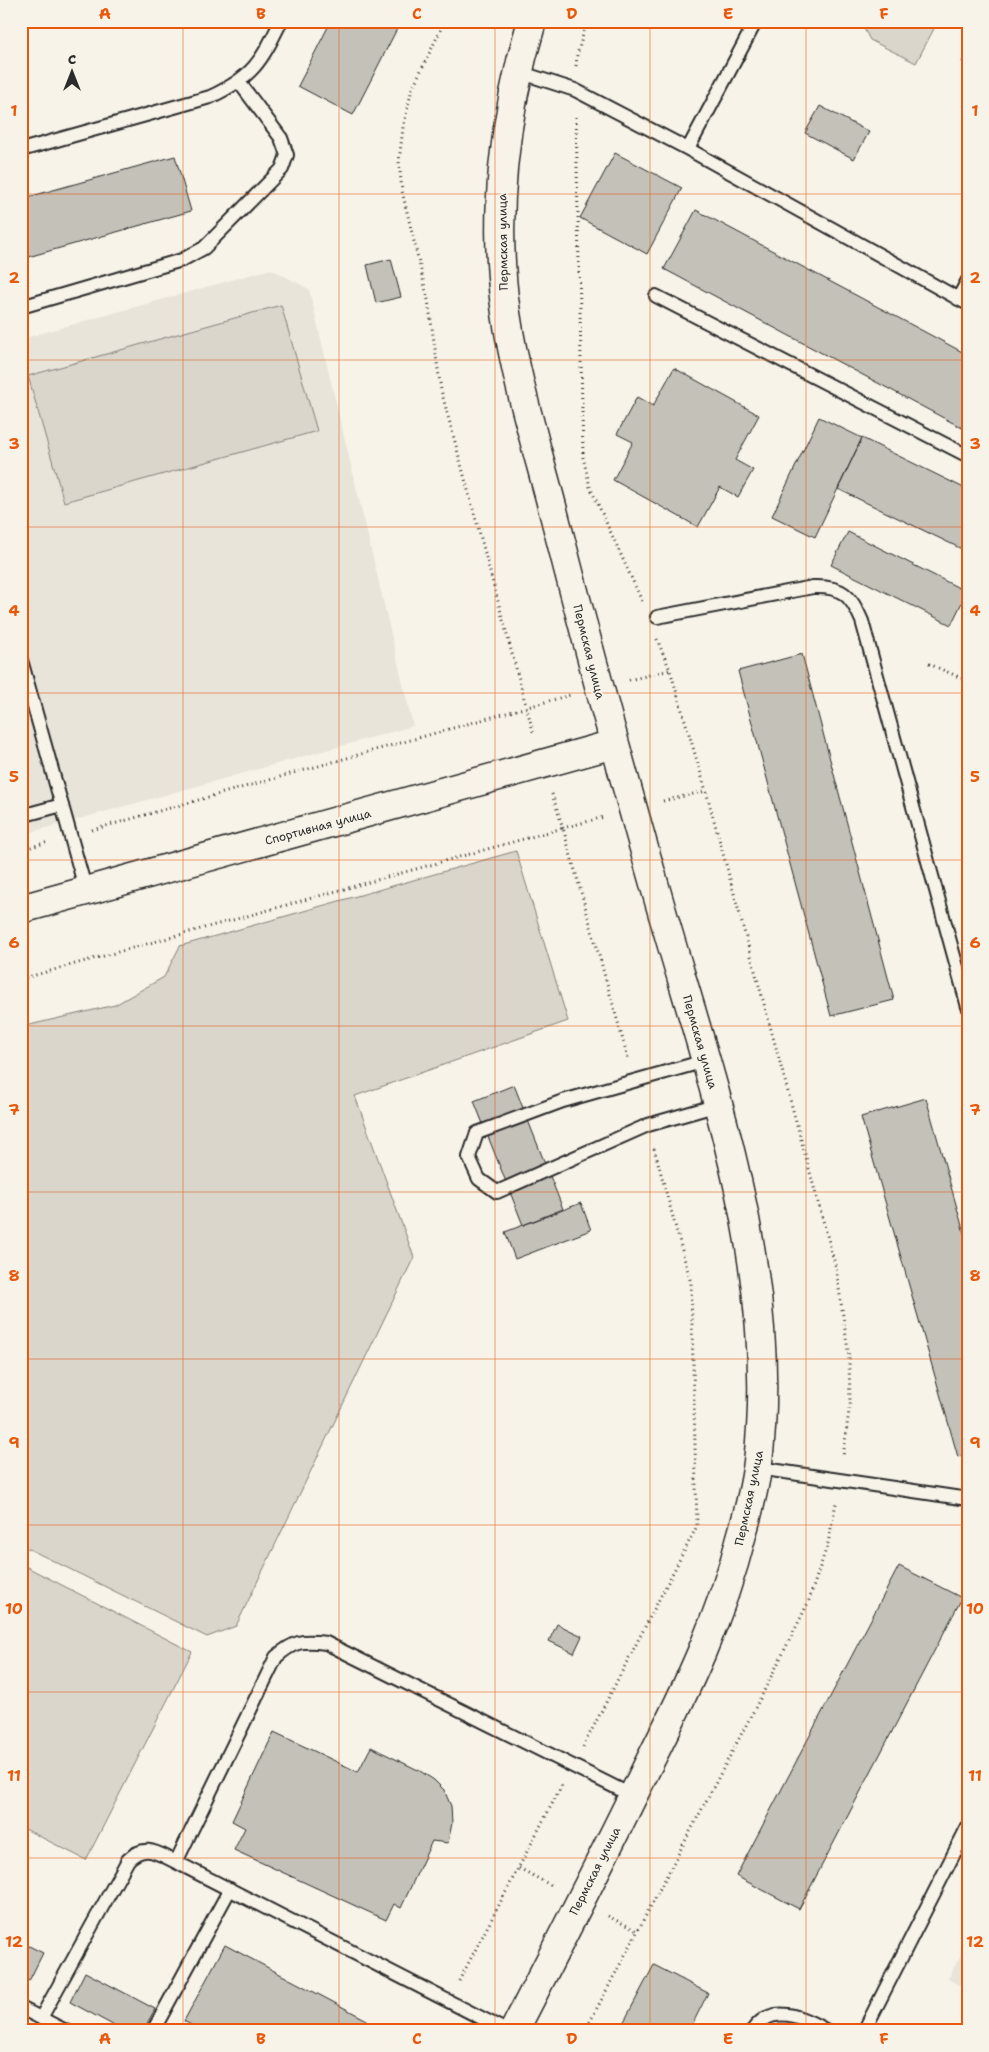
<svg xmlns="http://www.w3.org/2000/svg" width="989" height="2052" viewBox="0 0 989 2052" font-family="'Shantell Sans',sans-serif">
<rect width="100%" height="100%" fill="#f7f3e8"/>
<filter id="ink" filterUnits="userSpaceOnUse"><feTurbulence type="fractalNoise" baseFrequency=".02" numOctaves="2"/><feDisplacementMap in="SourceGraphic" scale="10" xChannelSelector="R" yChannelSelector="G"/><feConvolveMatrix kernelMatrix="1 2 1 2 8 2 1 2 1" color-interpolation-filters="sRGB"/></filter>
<g filter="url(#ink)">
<path fill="#e8e4da" d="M 271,269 L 309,289 L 413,726 L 21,835 L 21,339 Z
M 968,1941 L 968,1990 L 948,1979 Z"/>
<path fill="#dad6cc" stroke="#82807c" d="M 860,21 L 938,21 L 916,63 L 870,40 Z
M 281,305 L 317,431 L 64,502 L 28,376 Z
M 516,851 L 568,1021 L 355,1096 L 414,1257 L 236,1626 L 207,1637 L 21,1545 L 21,1027 L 115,1005 L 164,977 L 180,946 Z
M 21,1564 L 192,1652 L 86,1860 L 21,1827 Z"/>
<path fill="#c4c1b9" stroke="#2b2b2b" d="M 331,21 L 401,21 L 353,115 L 298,86 Z
M 968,51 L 968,65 L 962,62 Z
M 820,106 L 869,132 L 854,159 L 805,133 Z
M 615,153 L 682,188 L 647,254 L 580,218 Z
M 175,156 L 191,211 L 21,259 L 21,199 Z
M 696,210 L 968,355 L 968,431 L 664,269 Z
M 391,259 L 401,297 L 376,303 L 367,265 Z
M 674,368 L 759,415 L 735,460 L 753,470 L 738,497 L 720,487 L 698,527 L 613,480 L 633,442 L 617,434 L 637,397 L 653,406 Z
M 819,417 L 862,438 L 815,537 L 772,516 Z
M 862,438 L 968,490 L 968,552 L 838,489 Z
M 848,532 L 967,592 L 951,625 L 831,565 Z
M 802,654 L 894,1000 L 831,1016 L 738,671 Z
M 514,1085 L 563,1209 L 523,1225 L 474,1101 Z
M 926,1098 L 968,1247 L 968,1454 L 958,1457 L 861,1117 Z
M 581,1203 L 591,1230 L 515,1259 L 505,1232 Z
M 899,1566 L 962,1598 L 799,1909 L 736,1876 Z
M 557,1624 L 582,1636 L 574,1653 L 549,1641 Z
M 274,1732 L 358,1772 L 371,1747 L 420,1771 L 434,1780 L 444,1790 L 451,1806 L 452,1823 L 448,1843 L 432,1841 L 401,1908 L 394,1904 L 386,1920 L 234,1850 L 245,1828 L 232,1821 Z
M 21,1942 L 43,1953 L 29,1981 L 21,1977 Z
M 225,1945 L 367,2020 L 361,2031 L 202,2031 L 184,2021 Z
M 654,1965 L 708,1993 L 689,2031 L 619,2031 Z
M 85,1972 L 155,2009 L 143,2031 L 124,2031 L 70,2002 Z
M 21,2023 L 36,2031 L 21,2031 Z"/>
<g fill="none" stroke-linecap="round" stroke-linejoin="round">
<defs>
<path id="lane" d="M 519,72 L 575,90 L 688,149 L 756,21
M 688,149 L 968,304
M 21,150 L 210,97 C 253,77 261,62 281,21
M 656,296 L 968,456
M 958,299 L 968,280
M 21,307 L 182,260 L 204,248 L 282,169 L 287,155 L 281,138 L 239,82
M 657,617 L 813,587 C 842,586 851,595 862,621 L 968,1007
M 21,660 L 86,891
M 21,816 L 62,805
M 705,1061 L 563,1101 L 477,1133 L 469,1157 L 479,1179 L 497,1192 L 648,1125 L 718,1105
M 758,1468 L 968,1499
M 176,1862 L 276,1657 C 294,1641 302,1640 326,1643 L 633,1796
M 21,2008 L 66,2031
M 41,2018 L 128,1860 C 145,1843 157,1853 176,1862 L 507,2031
M 153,2031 L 230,1889
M 752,2031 C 772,2002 803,2017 827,2031
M 864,2031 L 968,1826"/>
<path id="secondary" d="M 21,909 L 614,744
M 514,2031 C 559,1943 604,1856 647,1767 C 686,1690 721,1618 742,1534 C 749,1510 755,1486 758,1462 C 780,1275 714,1091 663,915 C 625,783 589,651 555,518 C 538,451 516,382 506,313 C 492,217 504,114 532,21"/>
</defs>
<use href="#lane" stroke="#2b2b2b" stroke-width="16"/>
<use href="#secondary" stroke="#2b2b2b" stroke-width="31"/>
<path stroke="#2b2b2b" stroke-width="3" stroke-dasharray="1 4" stroke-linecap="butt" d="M 445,21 L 412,89 L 403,128 L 399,161 L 402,191 L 428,300 L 441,390 L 534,735
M 576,66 L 577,55 L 587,21
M 576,117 L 583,457 L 590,487 L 642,601
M 657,639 L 670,670 L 706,791
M 929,664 L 968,681
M 629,680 L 670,670
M 552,794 L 563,828 L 604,817
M 663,801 L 706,791 L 836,1268 L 849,1357 L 850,1403 L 843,1457
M 92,830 L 570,695
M 21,850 L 48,842
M 21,979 L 563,828 L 628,1058
M 583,1747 L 697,1526 L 691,1283 L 654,1148
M 519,1868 L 554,1887
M 608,1916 L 637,1931
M 459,1981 L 562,1785
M 434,2031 L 438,2022
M 585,2031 L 763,1693 L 808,1603 L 828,1543 L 836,1503"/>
<use href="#lane" stroke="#f7f3e8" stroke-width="12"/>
<use href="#secondary" stroke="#f7f3e8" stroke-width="28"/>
</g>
</g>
<path fill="none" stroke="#e8590c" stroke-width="1" stroke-opacity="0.55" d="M 183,21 L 183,2031M 339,21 L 339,2031M 495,21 L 495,2031M 650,21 L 650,2031M 806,21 L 806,2031M 21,194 L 968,194M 21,360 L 968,360M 21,527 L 968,527M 21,693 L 968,693M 21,860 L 968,860M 21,1026 L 968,1026M 21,1192 L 968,1192M 21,1359 L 968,1359M 21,1525 L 968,1525M 21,1692 L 968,1692M 21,1858 L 968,1858"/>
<g text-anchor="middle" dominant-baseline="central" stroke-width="4" stroke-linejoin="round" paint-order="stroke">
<g font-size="12" fill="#2b2b2b" stroke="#f7f3e8">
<text transform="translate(503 242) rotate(-91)">Пермская улица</text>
<text transform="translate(589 652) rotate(76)">Пермская улица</text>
<text transform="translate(318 827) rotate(-15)">Спортивная улица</text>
<text transform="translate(700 1042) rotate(74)">Пермская улица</text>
<text transform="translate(749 1498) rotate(-78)">Пермская улица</text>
<text transform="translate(595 1871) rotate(-63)">Пермская улица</text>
</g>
</g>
<rect width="989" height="2052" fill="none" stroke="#f7f3e8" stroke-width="55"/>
<g transform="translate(72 72)" stroke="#f7f3e8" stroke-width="4" paint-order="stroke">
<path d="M0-4L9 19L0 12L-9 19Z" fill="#2b2b2b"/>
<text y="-8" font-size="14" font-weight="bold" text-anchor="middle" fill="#2b2b2b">С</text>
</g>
<rect x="28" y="28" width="934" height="1996" fill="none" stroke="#e8590c" stroke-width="2"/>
<g font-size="16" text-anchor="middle" font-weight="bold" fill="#e8590c">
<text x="105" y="19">A</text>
<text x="261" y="19">B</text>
<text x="417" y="19">C</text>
<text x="572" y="19">D</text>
<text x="728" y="19">E</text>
<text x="884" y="19">F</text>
<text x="14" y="116">1</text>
<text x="975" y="116">1</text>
<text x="14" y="283">2</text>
<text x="975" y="283">2</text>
<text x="14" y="449">3</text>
<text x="975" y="449">3</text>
<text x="14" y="616">4</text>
<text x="975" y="616">4</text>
<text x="14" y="782">5</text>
<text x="975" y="782">5</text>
<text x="14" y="948">6</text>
<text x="975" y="948">6</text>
<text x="14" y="1115">7</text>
<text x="975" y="1115">7</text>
<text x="14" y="1281">8</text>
<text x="975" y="1281">8</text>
<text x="14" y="1448">9</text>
<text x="975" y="1448">9</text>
<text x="14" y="1614">10</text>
<text x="975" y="1614">10</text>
<text x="14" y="1781">11</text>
<text x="975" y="1781">11</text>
<text x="14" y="1947">12</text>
<text x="975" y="1947">12</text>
<text x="105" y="2044">A</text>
<text x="261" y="2044">B</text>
<text x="417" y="2044">C</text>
<text x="572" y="2044">D</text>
<text x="728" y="2044">E</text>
<text x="884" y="2044">F</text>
</g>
</svg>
